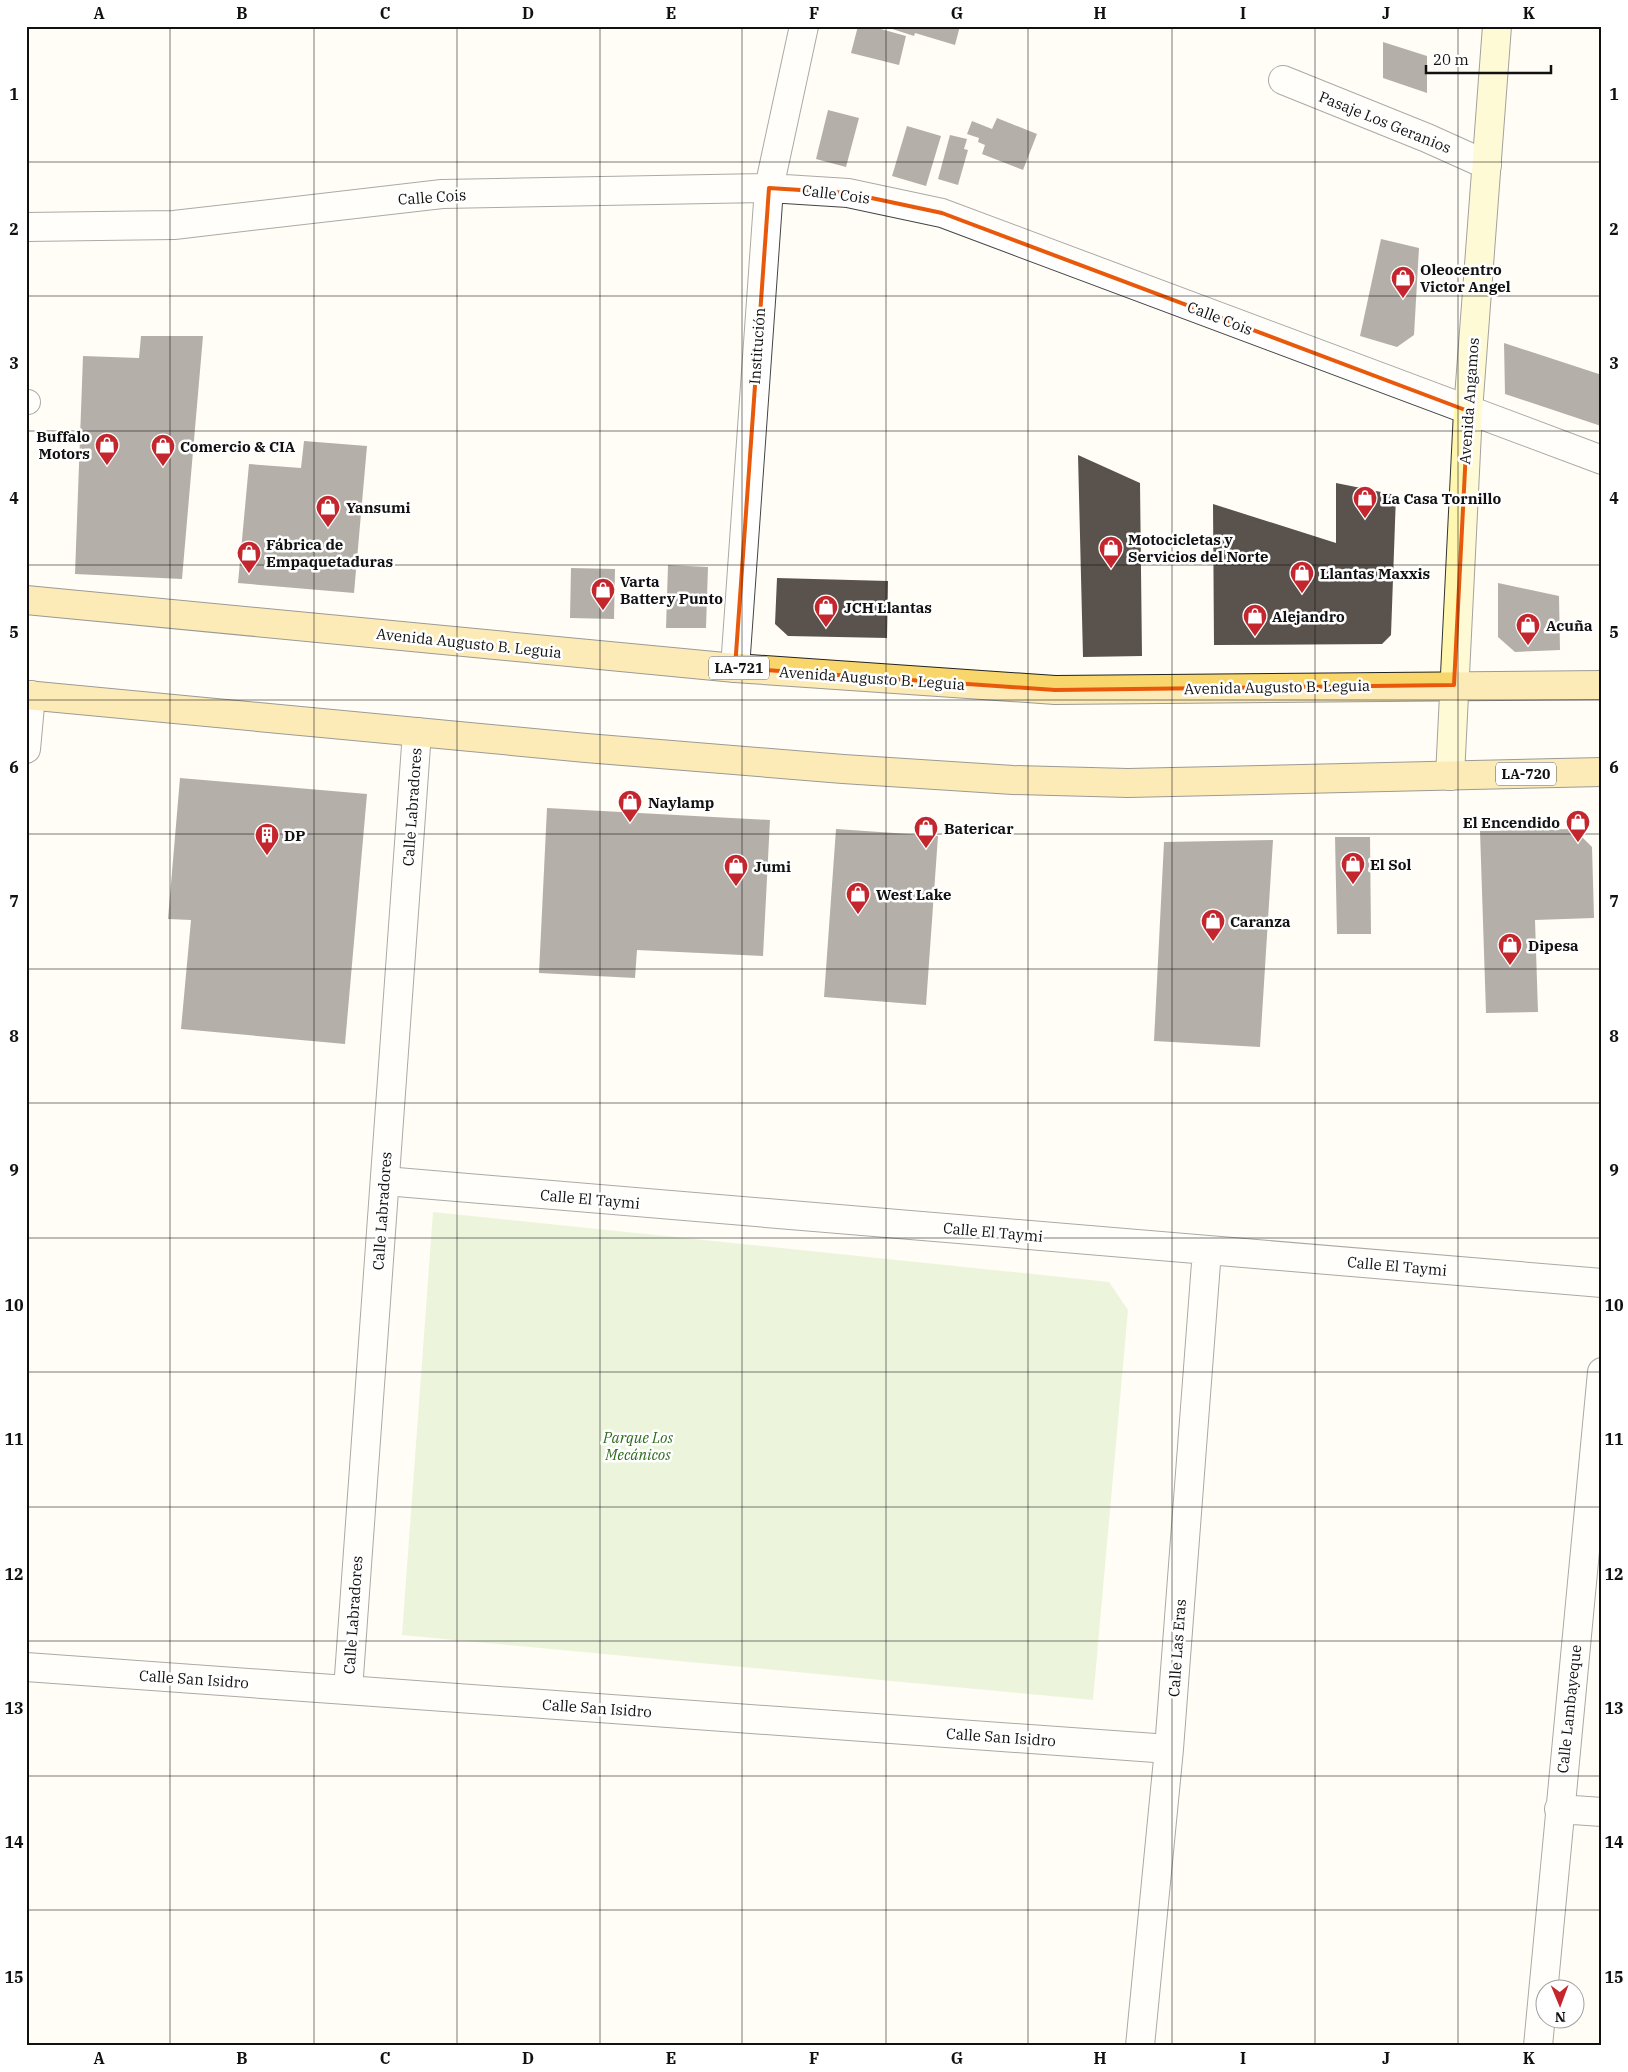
<svg xmlns="http://www.w3.org/2000/svg" width="1628" height="2072" viewBox="0 0 1628 2072" font-family="'IBM Plex Serif',serif">
<rect width="100%" height="100%" fill="#fffdf5"/>
<path fill="#d5ebbd" d="M 433,1212 L 1109,1282 L 1128,1310 L 1093,1700 L 402,1635 Z"/>
<path fill="#5a524d" d="M 858,26 L 870,26 L 906,36 L 899,65 L 851,53 Z
M 883,26 L 960,26 L 955,45 L 915,33 L 914,36 Z
M 1383,42 L 1427,56 L 1427,93 L 1383,78 Z
M 828,110 L 859,118 L 846,167 L 816,159 Z
M 997,118 L 1037,134 L 1023,170 L 982,154 L 985,145 L 978,142 L 979,138 L 967,134 L 972,121 L 992,129 Z
M 907,126 L 941,136 L 926,186 L 892,176 Z
M 950,135 L 967,139 L 964,149 L 968,150 L 958,185 L 938,179 Z
M 1381,239 L 1419,248 L 1414,335 L 1397,347 L 1360,336 Z
M 141,336 L 203,336 L 182,579 L 75,574 L 83,356 L 139,358 Z
M 1504,343 L 1602,375 L 1601,426 L 1505,394 Z
M 304,441 L 367,446 L 354,593 L 238,583 L 249,464 L 301,468 Z
M 1078,455 L 1140,483 L 1142,656 L 1083,657 Z
M 1336,483 L 1396,495 L 1391,635 L 1382,644 L 1214,645 L 1213,504 L 1336,543 Z
M 668,565 L 708,567 L 706,628 L 666,628 Z
M 571,568 L 615,569 L 614,619 L 570,618 Z
M 777,578 L 888,581 L 887,638 L 788,636 L 775,624 Z
M 1498,583 L 1559,596 L 1560,650 L 1515,652 L 1498,637 Z
M 180,778 L 367,794 L 345,1044 L 181,1029 L 191,920 L 168,919 Z
M 547,808 L 770,820 L 763,956 L 637,950 L 635,978 L 539,973 Z
M 836,829 L 938,836 L 926,1005 L 824,997 Z
M 1574,829 L 1592,847 L 1594,918 L 1535,920 L 1538,1012 L 1486,1013 L 1480,831 Z
M 1335,837 L 1370,837 L 1371,934 L 1337,934 Z
M 1273,840 L 1260,1047 L 1154,1041 L 1164,842 Z"/>
<g fill="none" stroke-linecap="round" stroke-linejoin="round">
<defs>
<path id="lane" d="M 26,402 L 28,402"/>
<path id="street" d="M 1283,80 L 1427,138 L 1487,165
M 26,227 L 174,225 L 442,194 L 769,188 L 848,193 L 942,213 L 1602,460
M 735,668 L 769,188 L 804,26
M 26,749 L 31,695
M 385,1181 L 1602,1283
M 26,1667 L 1169,1749
M 348,1690 L 417,732
M 1559,1809 L 1602,1812
M 1140,2046 L 1169,1749 L 1207,1250
M 1538,2046 L 1602,1372"/>
<path id="secondary" d="M 1450,776 L 1468,411 L 1497,26"/>
<path id="primary" d="M 26,600 L 735,668 L 1055,690 L 1602,685
M 26,695 L 586,748 L 843,769 L 1013,780 L 1128,783 L 1602,772"/>
</defs>
<use href="#lane" stroke="#444" stroke-width="26"/>
<use href="#street" stroke="#444" stroke-width="30"/>
<use href="#secondary" stroke="#333" stroke-width="30"/>
<use href="#primary" stroke="#222" stroke-width="30"/>
<use href="#lane" stroke="#fff" stroke-width="24"/>
<use href="#street" stroke="#fff" stroke-width="28"/>
<use href="#secondary" stroke="#fff6b0" stroke-width="28"/>
<use href="#primary" stroke="#f9d66b" stroke-width="28"/>
</g>
<path d="M0 0H1628V2072H0ZM 769,188 L 848,193 L 942,213 L 1468,411 L 1454,685 L 1055,690 L 735,668 Z" fill="#fffdf5" fill-opacity=".55" fill-rule="evenodd"/>
<path fill="none" stroke="#e8590c" stroke-width="4" stroke-linejoin="round" d="M 769,188 L 848,193 L 942,213 L 1468,411 L 1454,685 L 1055,690 L 735,668 Z"/>
<path fill="none" stroke="#111" stroke-width="1" stroke-opacity="0.55" d="M 170,26 L 170,2046M 314,26 L 314,2046M 457,26 L 457,2046M 600,26 L 600,2046M 742,26 L 742,2046M 886,26 L 886,2046M 1028,26 L 1028,2046M 1172,26 L 1172,2046M 1315,26 L 1315,2046M 1458,26 L 1458,2046M 26,162 L 1602,162M 26,296 L 1602,296M 26,431 L 1602,431M 26,565 L 1602,565M 26,700 L 1602,700M 26,834 L 1602,834M 26,969 L 1602,969M 26,1103 L 1602,1103M 26,1238 L 1602,1238M 26,1372 L 1602,1372M 26,1507 L 1602,1507M 26,1641 L 1602,1641M 26,1776 L 1602,1776M 26,1910 L 1602,1910"/>
<defs>
<symbol id="shop-pin" viewBox="-11 -11 22 30"><path d="M0 17L-7.5 6A9.5 9.5 0 1 1 7.5 6Z" fill="#c4262e" stroke="#fff"/><path d="M-5-2.5h2.3a2.7 3.5 0 0 1 5.4 0H5L5.5 6h-11ZM-1.5-2.5h3a1.5 2.3 0 0 0-3 0Z" fill="#fff"/></symbol>
<symbol id="building-pin" viewBox="-11 -11 22 30"><path d="M0 17L-7.5 6A9.5 9.5 0 1 1 7.5 6Z" fill="#c4262e" stroke="#fff"/><path d="M-4-6H4V6H1V3H-1V6H-4ZM-2.5-4.3h1.7v1.8h-1.7ZM.8-4.3h1.7v1.8H.8ZM-2.5-1h1.7V.8h-1.7ZM.8-1h1.7V.8H.8Z" fill="#fff"/></symbol>
</defs>
<g fill-rule="evenodd">
<use href="#shop-pin" x="1389" y="264" width="28" height="38"/>
<use href="#shop-pin" x="93" y="431" width="28" height="38"/>
<use href="#shop-pin" x="149" y="432" width="28" height="38"/>
<use href="#shop-pin" x="1351" y="484" width="28" height="38"/>
<use href="#shop-pin" x="314" y="493" width="28" height="38"/>
<use href="#shop-pin" x="1097" y="534" width="28" height="38"/>
<use href="#shop-pin" x="235" y="539" width="28" height="38"/>
<use href="#shop-pin" x="1288" y="559" width="28" height="38"/>
<use href="#shop-pin" x="589" y="576" width="28" height="38"/>
<use href="#shop-pin" x="812" y="593" width="28" height="38"/>
<use href="#shop-pin" x="1241" y="602" width="28" height="38"/>
<use href="#shop-pin" x="1514" y="611" width="28" height="38"/>
<use href="#shop-pin" x="616" y="788" width="28" height="38"/>
<use href="#shop-pin" x="1564" y="808" width="28" height="38"/>
<use href="#shop-pin" x="912" y="814" width="28" height="38"/>
<use href="#building-pin" x="253" y="821" width="28" height="38"/>
<use href="#shop-pin" x="1339" y="850" width="28" height="38"/>
<use href="#shop-pin" x="722" y="852" width="28" height="38"/>
<use href="#shop-pin" x="844" y="880" width="28" height="38"/>
<use href="#shop-pin" x="1199" y="907" width="28" height="38"/>
<use href="#shop-pin" x="1496" y="931" width="28" height="38"/>
</g>
<g text-anchor="middle" dominant-baseline="central" stroke-width="5" stroke-linejoin="round" paint-order="stroke">
<g fill="#fff" stroke="#585858" stroke-width="1">
<rect x="709" y="656.5" width="60" height="23" rx="4"/>
<rect x="1496" y="762.5" width="60" height="23" rx="4"/>
</g>
<g font-size="14" font-weight="bold" fill="#111">
<text x="739" y="668">LA-721</text>
<text x="1526" y="774">LA-720</text>
</g>
<g font-size="15" fill="#111" stroke="#fff">
<text transform="translate(1385 122) rotate(22)">Pasaje Los Geranios</text>
<text transform="translate(836 194) rotate(7)">Calle Cois</text>
<text transform="translate(432 197) rotate(-4)">Calle Cois</text>
<text transform="translate(1220 318) rotate(21)">Calle Cois</text>
<text transform="translate(757 346) rotate(-86)">Institución</text>
<text transform="translate(1469 401) rotate(-86)">Avenida Angamos</text>
<text transform="translate(469 643) rotate(6)">Avenida Augusto B. Leguia</text>
<text transform="translate(872 678) rotate(4)">Avenida Augusto B. Leguia</text>
<text transform="translate(1277 687) rotate(-1)">Avenida Augusto B. Leguia</text>
<text transform="translate(412 807) rotate(-86)">Calle Labradores</text>
<text transform="translate(590 1199) rotate(5)">Calle El Taymi</text>
<text transform="translate(382 1211) rotate(-86)">Calle Labradores</text>
<text transform="translate(993 1232) rotate(5)">Calle El Taymi</text>
<text transform="translate(1397 1266) rotate(5)">Calle El Taymi</text>
<text transform="translate(353 1615) rotate(-86)">Calle Labradores</text>
<text transform="translate(1177 1648) rotate(-86)">Calle Las Eras</text>
<text transform="translate(194 1679) rotate(4)">Calle San Isidro</text>
<text transform="translate(597 1708) rotate(4)">Calle San Isidro</text>
<text transform="translate(1569 1709) rotate(-84)">Calle Lambayeque</text>
<text transform="translate(1001 1737) rotate(4)">Calle San Isidro</text>
</g>
<g font-size="15" font-weight="bold" fill="#111" stroke="#fff" text-anchor="start">
<text x="1420" y="269">Oleocentro<tspan x="1420" dy="17">Victor Angel</tspan></text>
<text x="90" y="436" text-anchor="end">Buffalo<tspan x="90" dy="17">Motors</tspan></text>
<text x="180" y="446">Comercio &amp; CIA</text>
<text x="1382" y="498">La Casa Tornillo</text>
<text x="346" y="507">Yansumi</text>
<text x="1128" y="539">Motocicletas y<tspan x="1128" dy="17">Servicios del Norte</tspan></text>
<text x="266" y="544">Fábrica de<tspan x="266" dy="17">Empaquetaduras</tspan></text>
<text x="1320" y="573">Llantas Maxxis</text>
<text x="620" y="581">Varta<tspan x="620" dy="17">Battery Punto</tspan></text>
<text x="844" y="607">JCH Llantas</text>
<text x="1272" y="616">Alejandro</text>
<text x="1546" y="625">Acuña</text>
<text x="648" y="802">Naylamp</text>
<text x="1560" y="822" text-anchor="end">El Encendido</text>
<text x="944" y="828">Batericar</text>
<text x="284" y="835">DP</text>
<text x="1370" y="864">El Sol</text>
<text x="754" y="866">Jumi</text>
<text x="876" y="894">West Lake</text>
<text x="1230" y="921">Caranza</text>
<text x="1528" y="945">Dipesa</text>
</g>
<g font-size="15" font-style="italic" fill="#2f6b1f" stroke="#fff">
<text x="638" y="1437">Parque Los<tspan x="638" dy="17">Mecánicos</tspan></text>
</g>
</g>
<rect width="1628" height="2072" fill="none" stroke="#ffffff" stroke-width="55"/>
<g transform="translate(1560 2004) rotate(179)"><circle r="24" fill="#ffffff" stroke="#a0a0a0"/>
<path d="M0-4L9 19L0 12L-9 19Z" fill="#c4262e"/>
<text y="-8" font-size="14" font-weight="bold" text-anchor="middle" fill="#111111">N</text>
</g>
<path d="M1426 65v8h125v-8" fill="none" stroke="#111111" stroke-width="2.5"/>
<text x="1433" y="65" font-size="15" fill="#111111" stroke="#ffffff" stroke-width="4" paint-order="stroke">20 m</text>
<rect x="28" y="28" width="1572" height="2016" fill="none" stroke="#111" stroke-width="2"/>
<g font-size="16" text-anchor="middle" font-weight="bold" fill="#111">
<text x="99" y="19">A</text>
<text x="242" y="19">B</text>
<text x="385" y="19">C</text>
<text x="528" y="19">D</text>
<text x="671" y="19">E</text>
<text x="814" y="19">F</text>
<text x="957" y="19">G</text>
<text x="1100" y="19">H</text>
<text x="1243" y="19">I</text>
<text x="1386" y="19">J</text>
<text x="1529" y="19">K</text>
<text x="14" y="100">1</text>
<text x="1614" y="100">1</text>
<text x="14" y="235">2</text>
<text x="1614" y="235">2</text>
<text x="14" y="369">3</text>
<text x="1614" y="369">3</text>
<text x="14" y="504">4</text>
<text x="1614" y="504">4</text>
<text x="14" y="638">5</text>
<text x="1614" y="638">5</text>
<text x="14" y="773">6</text>
<text x="1614" y="773">6</text>
<text x="14" y="907">7</text>
<text x="1614" y="907">7</text>
<text x="14" y="1042">8</text>
<text x="1614" y="1042">8</text>
<text x="14" y="1176">9</text>
<text x="1614" y="1176">9</text>
<text x="14" y="1311">10</text>
<text x="1614" y="1311">10</text>
<text x="14" y="1445">11</text>
<text x="1614" y="1445">11</text>
<text x="14" y="1580">12</text>
<text x="1614" y="1580">12</text>
<text x="14" y="1714">13</text>
<text x="1614" y="1714">13</text>
<text x="14" y="1848">14</text>
<text x="1614" y="1848">14</text>
<text x="14" y="1983">15</text>
<text x="1614" y="1983">15</text>
<text x="99" y="2064">A</text>
<text x="242" y="2064">B</text>
<text x="385" y="2064">C</text>
<text x="528" y="2064">D</text>
<text x="671" y="2064">E</text>
<text x="814" y="2064">F</text>
<text x="957" y="2064">G</text>
<text x="1100" y="2064">H</text>
<text x="1243" y="2064">I</text>
<text x="1386" y="2064">J</text>
<text x="1529" y="2064">K</text>
</g>
</svg>
